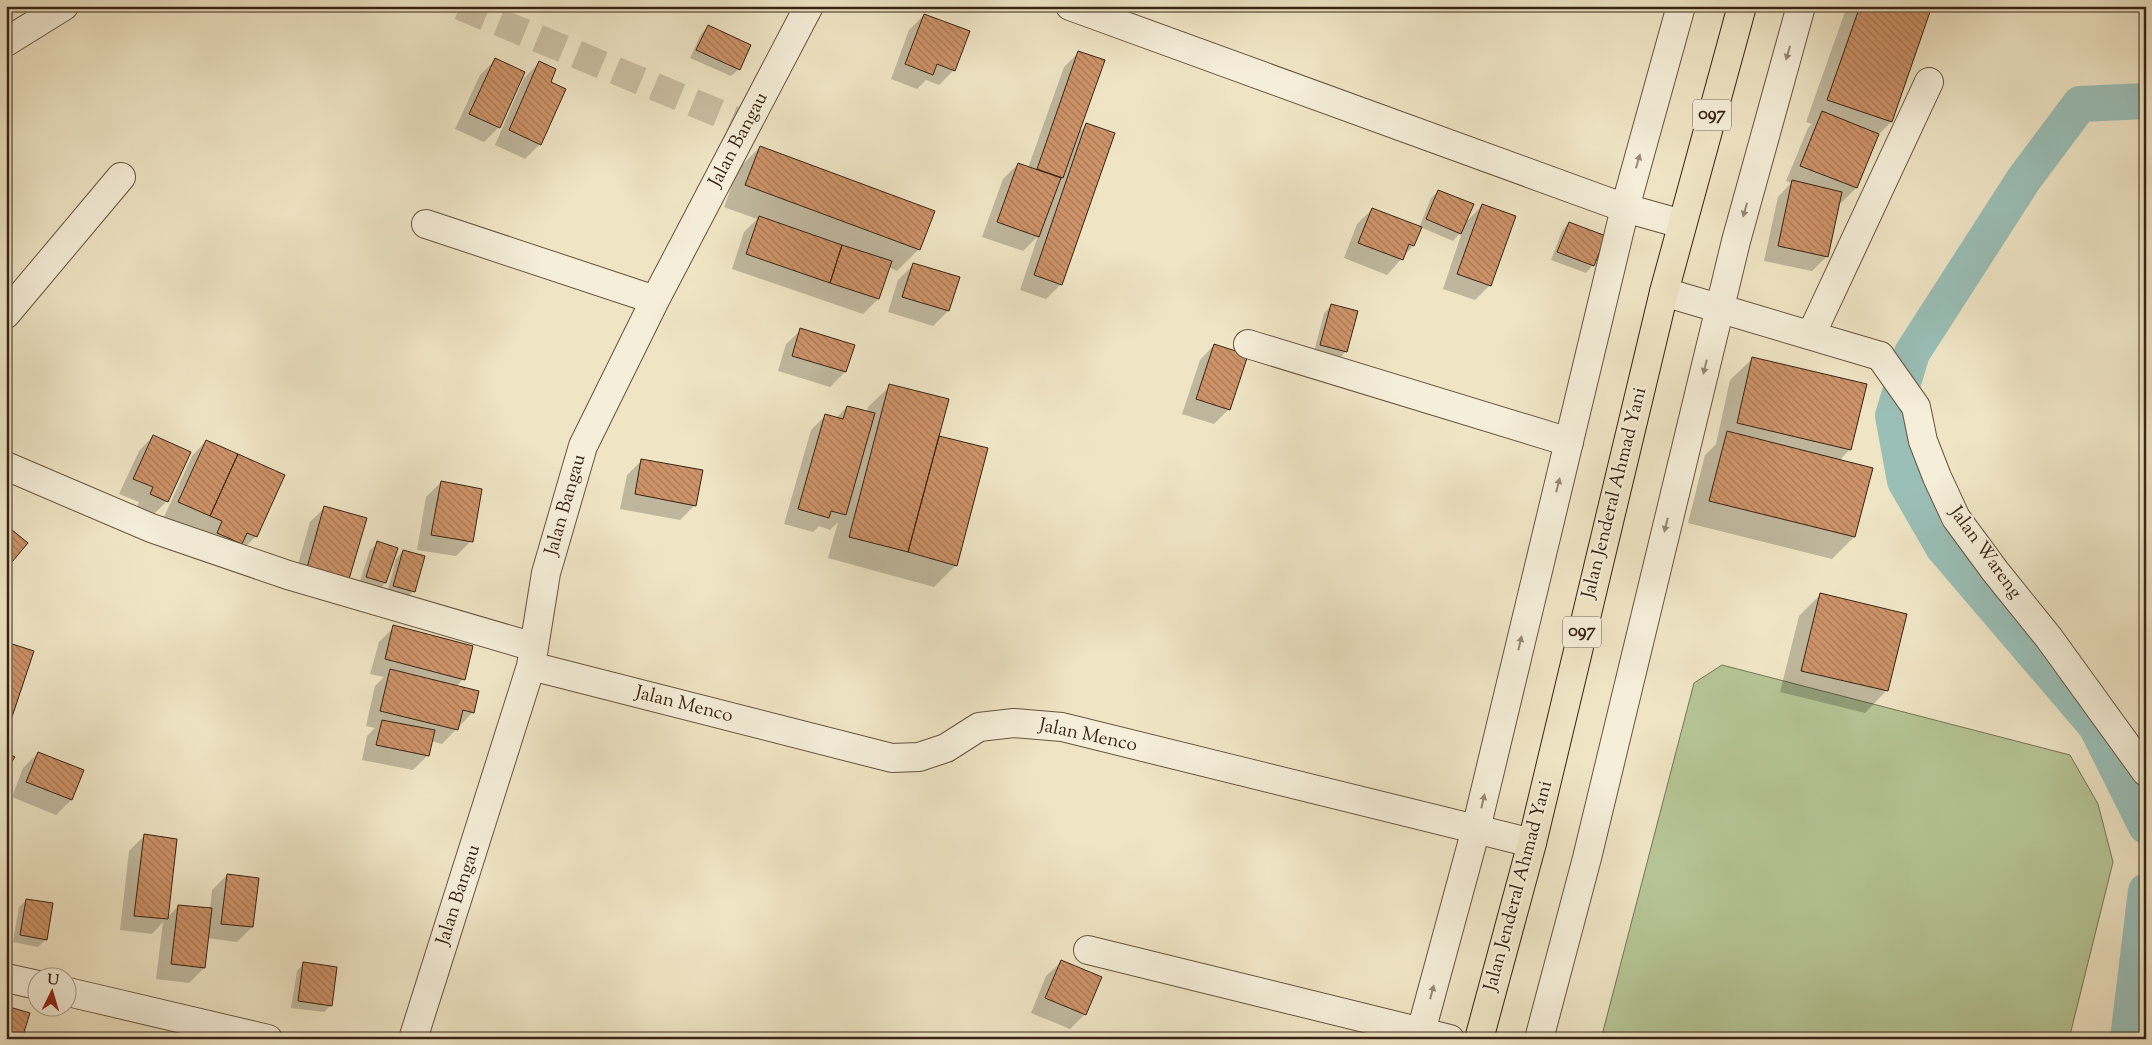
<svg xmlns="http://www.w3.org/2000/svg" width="2152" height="1045" viewBox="0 0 2152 1045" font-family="'Sorts Mill Goudy',serif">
<defs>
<pattern id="building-back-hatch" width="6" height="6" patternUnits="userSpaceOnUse" patternTransform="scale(1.25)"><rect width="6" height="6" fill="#ce9369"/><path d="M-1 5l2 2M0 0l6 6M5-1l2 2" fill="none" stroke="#a87855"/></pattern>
</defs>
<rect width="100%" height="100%" fill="#efe5c5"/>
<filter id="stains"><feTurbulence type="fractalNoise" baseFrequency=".004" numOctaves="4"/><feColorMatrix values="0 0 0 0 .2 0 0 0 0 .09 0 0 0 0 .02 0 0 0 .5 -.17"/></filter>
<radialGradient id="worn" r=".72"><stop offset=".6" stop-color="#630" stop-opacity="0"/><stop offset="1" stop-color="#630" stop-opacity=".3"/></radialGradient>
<path fill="#b6c596" stroke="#777455" d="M 1722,665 L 2070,755 L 2098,804 L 2113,862 L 2069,1039 L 1601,1039 L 1694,683 Z"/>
<path fill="#0003" d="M 1847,6 L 1931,6 L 1891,122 L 1877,136 L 1856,188 L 1841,203 L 1839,202 L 1827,256 L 1812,271 L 1764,261 L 1778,197 L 1791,183 L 1786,181 L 1808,128 L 1812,124 L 1806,122 Z
M 924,15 L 954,70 L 939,85 L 926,80 L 917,89 L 891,79 L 909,30 Z
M 708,27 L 739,69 L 731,76 L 690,58 L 701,34 Z
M 1079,52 L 1077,134 L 1087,125 L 1061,284 L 1046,299 L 1020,290 L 1038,236 L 1023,251 L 982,237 L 1003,179 L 1018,164 L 1028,168 L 1064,67 Z
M 495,60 L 499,127 L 484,142 L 455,129 L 480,75 Z
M 539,63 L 549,82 L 540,144 L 525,159 L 495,145 L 524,78 Z
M 760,147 L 919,249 L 897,271 L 889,267 L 878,299 L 863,314 L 732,269 L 744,232 L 757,219 L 724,207 L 738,169 Z
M 1439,191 L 1460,233 L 1453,241 L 1420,227 L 1413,246 L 1387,275 L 1344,258 L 1357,224 L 1372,209 L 1419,228 L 1431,198 Z
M 1483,205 L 1490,285 L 1475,300 L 1443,289 L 1465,223 Z
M 1569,223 L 1593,265 L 1586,273 L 1551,260 L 1562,231 Z
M 913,265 L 958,278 L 948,311 L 933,326 L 888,312 L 898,280 Z
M 1331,306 L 1346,351 L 1339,359 L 1314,352 L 1324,313 Z
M 801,330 L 845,372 L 830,387 L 778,371 L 786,344 Z
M 1214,345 L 1229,409 L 1214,424 L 1182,414 L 1200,360 Z
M 1752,359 L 1850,449 L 1839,461 L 1854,537 L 1832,559 L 1688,523 L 1705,455 L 1716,444 L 1730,380 Z
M 890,386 L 937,437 L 956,565 L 934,587 L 828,558 L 838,522 L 830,530 L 819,526 L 813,532 L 784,524 L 811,430 L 826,415 L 836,418 L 847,407 L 867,412 L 868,407 Z
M 153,436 L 167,501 L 152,516 L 136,509 L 139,502 L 119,494 L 139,451 Z
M 206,441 L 256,536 L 241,551 L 164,517 L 192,456 Z
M 642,460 L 695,505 L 680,520 L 620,509 L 627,475 Z
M 441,482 L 471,541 L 456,556 L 417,550 L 426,497 Z
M 325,507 L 365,519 L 291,589 L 310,522 Z
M 378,543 L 396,549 L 385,583 L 378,590 L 359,584 L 370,550 Z
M 403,551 L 414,591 L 406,598 L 387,593 L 396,559 Z
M 1821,594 L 1905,615 L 1886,691 L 1865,713 L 1780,692 L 1799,616 Z
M 394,627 L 463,679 L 456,687 L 473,712 L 442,744 L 431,741 L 428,755 L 413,770 L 362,760 L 367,736 L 375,728 L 366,726 L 375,686 L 384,677 L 370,674 L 379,642 Z
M 38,753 L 71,800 L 56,815 L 12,797 L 23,768 Z
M 144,836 L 167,918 L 178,906 L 210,910 L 212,890 L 227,875 L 252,927 L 237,942 L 207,938 L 204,968 L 189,983 L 156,979 L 163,922 L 152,934 L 120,930 L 129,851 Z
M 27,900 L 46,939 L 38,947 L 13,942 L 19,907 Z
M 1061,962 L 1085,1014 L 1070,1029 L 1031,1013 L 1046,976 Z
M 304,963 L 331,1005 L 324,1012 L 291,1008 L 297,971 Z"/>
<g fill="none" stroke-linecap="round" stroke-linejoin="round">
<path stroke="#9abfb7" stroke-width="36" d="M 2146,101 L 2080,104 L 2024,179 L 1912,353 L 1893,416 L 1905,481 L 1943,547 L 2096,726 L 2146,826
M 2128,1039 L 2146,891"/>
</g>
<path fill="url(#building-back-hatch)" stroke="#382414" d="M 1860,6 L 1932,6 L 1892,122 L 1827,100 Z
M 924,14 L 970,31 L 955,71 L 937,64 L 933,75 L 905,64 Z
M 708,25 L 751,45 L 740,70 L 696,50 Z
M 1078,51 L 1105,60 L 1063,178 L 1037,169 Z
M 495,58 L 525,72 L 500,128 L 469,114 Z
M 539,61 L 556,69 L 551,82 L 566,89 L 541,145 L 509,130 Z
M 1822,111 L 1879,134 L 1857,188 L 1800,166 Z
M 1086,123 L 1115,133 L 1062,285 L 1034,275 Z
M 760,146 L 935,211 L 920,250 L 745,185 Z
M 1018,163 L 1061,178 L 1039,237 L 997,222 Z
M 1792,180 L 1842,192 L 1828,257 L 1778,246 Z
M 1438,190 L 1474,204 L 1461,234 L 1426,219 Z
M 1482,204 L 1516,216 L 1491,286 L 1457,274 Z
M 1372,208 L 1422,227 L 1414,246 L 1409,244 L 1403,260 L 1358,243 Z
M 759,216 L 842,245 L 830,283 L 746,254 Z
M 1569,222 L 1606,236 L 1594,266 L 1557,252 Z
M 842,245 L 892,261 L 879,299 L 830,283 Z
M 913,263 L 960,277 L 949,311 L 902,297 Z
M 1331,304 L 1358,311 L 1347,352 L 1320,345 Z
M 800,328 L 855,345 L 846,372 L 792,356 Z
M 1214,344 L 1248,355 L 1230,410 L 1196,399 Z
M 1752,357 L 1867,384 L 1851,450 L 1737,423 Z
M 889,384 L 949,399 L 908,552 L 849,537 Z
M 847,406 L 875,413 L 846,515 L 831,511 L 829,518 L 798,509 L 825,414 L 843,419 Z
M 1727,431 L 1873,468 L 1855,537 L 1709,501 Z
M 153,435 L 191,452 L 168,502 L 150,494 L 153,487 L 133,479 Z
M 939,436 L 988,448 L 957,566 L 908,552 Z
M 206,440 L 238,454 L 210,516 L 178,502 Z
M 238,454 L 285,475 L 257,537 L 247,533 L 242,544 L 217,533 L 222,521 L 210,516 Z
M 641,459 L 703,470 L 696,506 L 635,494 Z
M 441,481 L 482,489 L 473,542 L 431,535 Z
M 324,506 L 367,518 L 347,586 L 305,575 Z
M 6,525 L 28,543 L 6,569 Z
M 377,541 L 398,548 L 386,583 L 366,577 Z
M 403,550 L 425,556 L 415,592 L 393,586 Z
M 1820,593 L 1907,614 L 1888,691 L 1801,671 Z
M 393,625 L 473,646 L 465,680 L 385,659 Z
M 6,642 L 34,651 L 10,723 L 6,722 Z
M 390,669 L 479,691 L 474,713 L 463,710 L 458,730 L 380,711 Z
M 382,720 L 435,730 L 429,756 L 376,745 Z
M 6,752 L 15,757 L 6,770 Z
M 38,752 L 84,770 L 72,800 L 26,782 Z
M 144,834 L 177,839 L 168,919 L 134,916 Z
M 227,874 L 259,878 L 253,927 L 221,924 Z
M 26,899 L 53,903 L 47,940 L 20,935 Z
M 178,905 L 212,908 L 205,968 L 171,964 Z
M 1061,960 L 1102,977 L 1086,1015 L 1045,998 Z
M 303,962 L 337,967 L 332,1006 L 298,1001 Z
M 6,1006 L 30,1013 L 22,1039 L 6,1039 Z"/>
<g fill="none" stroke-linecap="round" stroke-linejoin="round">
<path stroke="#cabea2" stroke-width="28" stroke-dasharray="28 14" stroke-linecap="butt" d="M 460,6 L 747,125"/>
<defs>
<path id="minor" d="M 1070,6 L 1625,208
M 6,42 L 64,6
M 426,224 L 655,300
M 6,314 L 121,177
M 1811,335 L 1929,82
M 1248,344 L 1569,442
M 1880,356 L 1916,407 L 1923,441 L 1937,477 L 1956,518 L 1995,571 L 2049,638 L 2146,772
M 6,466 L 151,528 L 288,575 L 534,647
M 531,666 L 892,758 L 919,757 L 946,748 L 979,727 L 1014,723 L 1062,727 L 1532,843
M 1088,950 L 1450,1039
M 6,978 L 38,985
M 68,992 L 268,1039
M 413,1039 L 531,666 L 546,573 L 583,446 L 655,300 L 809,6"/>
<path id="tertiary" d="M 1625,208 L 1682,224
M 1664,292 L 1880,356
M 1419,1039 L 1476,829 L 1625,208 L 1681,6
M 1539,1039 L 1587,858 L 1736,241 L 1801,6"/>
<path id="primary" d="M 1479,1039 L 1532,843 L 1664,292 L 1742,6"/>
</defs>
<use href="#minor" stroke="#665440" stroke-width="30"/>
<use href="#tertiary" stroke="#665440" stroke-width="30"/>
<use href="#primary" stroke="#382414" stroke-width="30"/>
<use href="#minor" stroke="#f5eed9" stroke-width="28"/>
<use href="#tertiary" stroke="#f5eed9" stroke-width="28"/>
<use href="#primary" stroke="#efe5c5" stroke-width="28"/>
</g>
<defs><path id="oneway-solid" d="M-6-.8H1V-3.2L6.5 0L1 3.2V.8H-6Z" transform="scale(1.25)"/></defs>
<g fill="#968976">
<use href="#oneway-solid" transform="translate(1788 53) rotate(106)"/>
<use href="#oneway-solid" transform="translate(1638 161) rotate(-74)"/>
<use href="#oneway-solid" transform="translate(1745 210) rotate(106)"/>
<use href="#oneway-solid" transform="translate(1705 367) rotate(104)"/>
<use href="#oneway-solid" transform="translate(1558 485) rotate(-76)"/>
<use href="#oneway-solid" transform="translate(1666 525) rotate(104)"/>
<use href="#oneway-solid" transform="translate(1520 643) rotate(-77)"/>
<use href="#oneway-solid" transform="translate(1483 801) rotate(-77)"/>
<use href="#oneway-solid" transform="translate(1432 992) rotate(-75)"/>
</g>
<g text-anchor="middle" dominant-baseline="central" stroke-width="4.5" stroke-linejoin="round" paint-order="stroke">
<g fill="#f5eed9" stroke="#71614f" stroke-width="1">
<rect x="1693" y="99.5" width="38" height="31" rx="4"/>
<rect x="1563" y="616.5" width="38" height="31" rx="4"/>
</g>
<g font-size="18" font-weight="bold" fill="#382414">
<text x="1712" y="115">097</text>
<text x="1582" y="632">097</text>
</g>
<g font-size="19" fill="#382414" stroke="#f5eed9">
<text transform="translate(739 140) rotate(-62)">Jalan Bangau</text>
<text transform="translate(1615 493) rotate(-76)">Jalan Jenderal Ahmad Yani</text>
<text transform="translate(566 505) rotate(-74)">Jalan Bangau</text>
<text transform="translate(1985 553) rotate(54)">Jalan Wareng</text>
<text transform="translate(684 705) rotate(14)">Jalan Menco</text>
<text transform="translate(1088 736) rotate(12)">Jalan Menco</text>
<text transform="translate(1519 886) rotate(-75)">Jalan Jenderal Ahmad Yani</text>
<text transform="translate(459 895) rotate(-72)">Jalan Bangau</text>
</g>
</g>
<rect width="2152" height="1045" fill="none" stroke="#efe5c5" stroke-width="25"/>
<rect x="8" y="8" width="2137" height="1030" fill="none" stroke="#382414" stroke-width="2.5"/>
<rect x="12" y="12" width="2127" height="1020" fill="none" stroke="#382414"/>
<g transform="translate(52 992) rotate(5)"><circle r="24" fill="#f5eed9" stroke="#a99d8a"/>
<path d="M0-4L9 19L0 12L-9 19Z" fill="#8f2418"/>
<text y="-8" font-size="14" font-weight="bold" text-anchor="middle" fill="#382414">U</text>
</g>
<rect width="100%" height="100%" filter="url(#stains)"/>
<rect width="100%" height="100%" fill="url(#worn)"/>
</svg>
